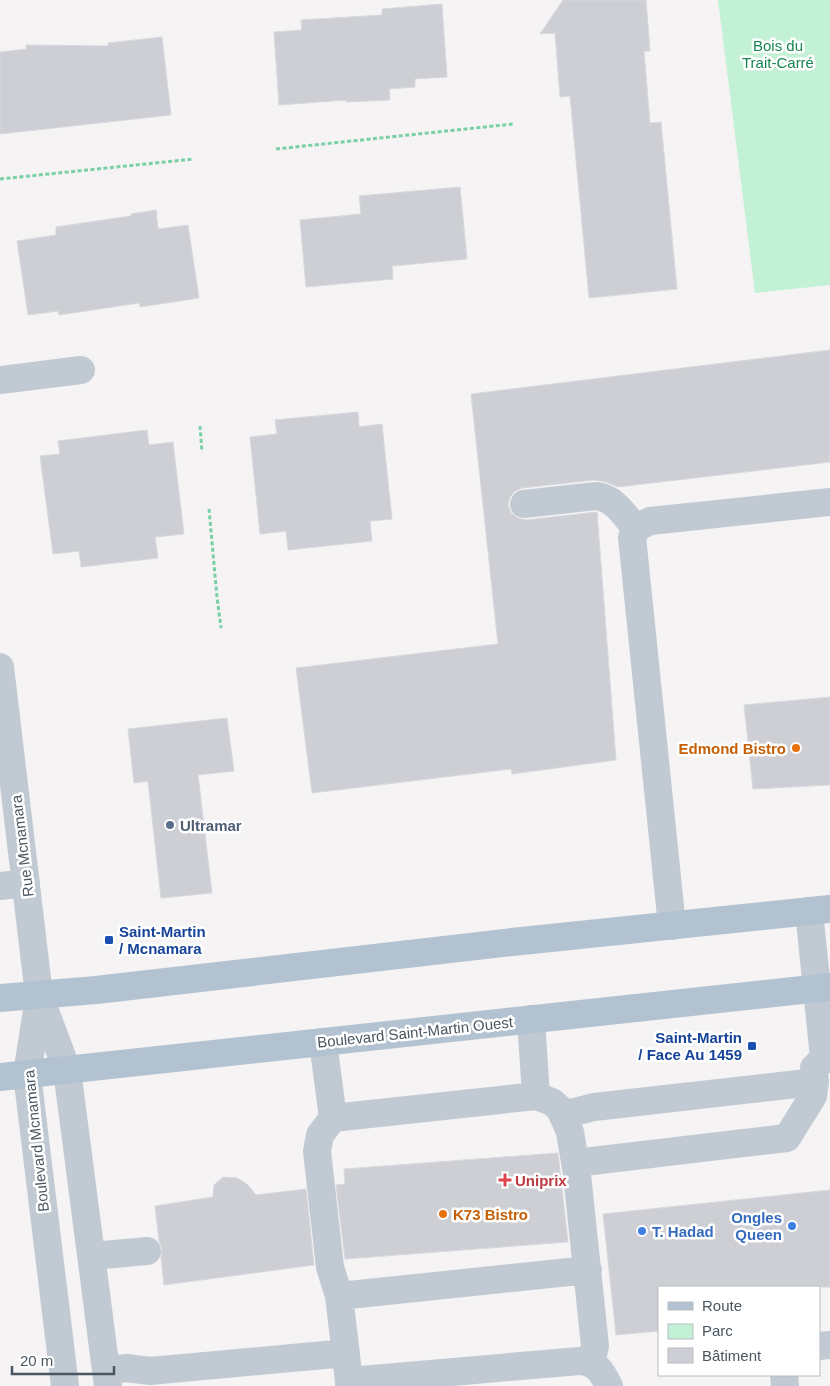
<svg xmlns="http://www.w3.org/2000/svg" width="830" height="1386" viewBox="0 0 830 1386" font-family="Helvetica,sans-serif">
<rect width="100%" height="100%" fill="#f5f3f3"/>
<path fill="#c3f1d5" d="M 718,0 L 830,0 L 830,285 L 755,293 Z"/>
<path fill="#cdcfd5" stroke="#d7d9de" d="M 563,0 L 646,0 L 650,51 L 644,51 L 650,123 L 661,122 L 677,289 L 589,298 L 570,96 L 560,97 L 555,33 L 540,34 Z
M 442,4 L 447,77 L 415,79 L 415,87 L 389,89 L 390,100 L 346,102 L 346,100 L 279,105 L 274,32 L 302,30 L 301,20 L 382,15 L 382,9 Z
M 162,37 L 171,115 L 0,134 L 0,52 L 27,49 L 26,45 L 108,46 L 108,43 Z
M 460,187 L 467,259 L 392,266 L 393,279 L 306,287 L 300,220 L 361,214 L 359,196 Z
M 156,210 L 158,229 L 188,225 L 199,298 L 140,307 L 139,303 L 59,315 L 58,311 L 28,315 L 17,241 L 56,235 L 56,227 L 131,216 L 131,214 Z
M 830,350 L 830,462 L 618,487 L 606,482 L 594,480 L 522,488 L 515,491 L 510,497 L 508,505 L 511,513 L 518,518 L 526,520 L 597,512 L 616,760 L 512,774 L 511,769 L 312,793 L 296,668 L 498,644 L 471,394 Z
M 358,412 L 359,427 L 382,424 L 392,519 L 370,521 L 372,541 L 288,550 L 286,531 L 260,534 L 250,437 L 277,434 L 275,420 Z
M 147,430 L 149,445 L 173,442 L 184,534 L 155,537 L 158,558 L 81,567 L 79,551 L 53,554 L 40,456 L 60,454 L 58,441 Z
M 830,697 L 830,785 L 753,789 L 744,705 Z
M 227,718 L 234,771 L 198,775 L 212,893 L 161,898 L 148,781 L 134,783 L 128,729 Z
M 558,1153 L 568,1242 L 345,1259 L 336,1185 L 345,1184 L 344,1169 Z
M 223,1177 L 237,1178 L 247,1184 L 256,1195 L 306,1189 L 314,1265 L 164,1285 L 161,1258 L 162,1249 L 159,1241 L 155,1206 L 213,1197 L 214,1185 Z
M 830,1190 L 830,1287 L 659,1287 L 659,1331 L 616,1335 L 603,1214 Z"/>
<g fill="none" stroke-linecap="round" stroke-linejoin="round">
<path stroke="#7ad0a6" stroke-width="3" stroke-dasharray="4 2.5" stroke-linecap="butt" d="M 276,149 L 513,124
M 0,179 L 194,159
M 200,426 L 202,452
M 209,509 L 217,597 L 221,628"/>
<path stroke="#c1cad2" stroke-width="28" d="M 0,380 L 81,370
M 524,504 L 596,496 C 615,498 625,516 636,529
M 0,667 L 39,995 L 67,1070 L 108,1386
M 0,886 L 26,883
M 809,911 L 824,1058
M 672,926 L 632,537 L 638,527 L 650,521 L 830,502
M 39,998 L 27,1074 L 65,1386
M 531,1019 L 536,1096
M 323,1042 L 333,1118 L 536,1096 L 552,1102 L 560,1109 L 570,1132 L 577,1174 L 595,1346 L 591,1363
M 333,1118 L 320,1135 L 317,1151 L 330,1267 L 339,1296
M 564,1118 L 574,1112 L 594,1107 L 815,1082 L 814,1068 L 824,1058 L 830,1059
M 575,1163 L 787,1138 L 813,1096 L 815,1082
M 92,1256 L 147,1251
M 819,1346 L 830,1345
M 106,1370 L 127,1368 L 150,1371 L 346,1353
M 784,1375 L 785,1386
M 349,1381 L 339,1296 L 588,1270
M 349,1386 L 349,1381 L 579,1361 C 597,1362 602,1372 609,1386"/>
<path stroke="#b3c2d1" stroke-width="28" d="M 0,998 L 96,990 L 512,942 L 830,909
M 0,1077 L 830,987"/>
</g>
<g fill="#e8710a" stroke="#fff" stroke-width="2">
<circle cx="796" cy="748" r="5"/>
<circle cx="443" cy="1214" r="5"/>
</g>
<circle fill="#5c6f8a" stroke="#fff" stroke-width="2" cx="170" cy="825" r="5"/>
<g fill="#1a4fb4" stroke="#fff" stroke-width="2">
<rect x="104" y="935" width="10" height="10" rx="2.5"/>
<rect x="747" y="1041" width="10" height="10" rx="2.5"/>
</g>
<path fill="#e0444e" stroke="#fff" stroke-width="2" d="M502.5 1172.5h5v5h5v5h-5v5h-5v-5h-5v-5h5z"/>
<g fill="#3f7fe0" stroke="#fff" stroke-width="2">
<circle cx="792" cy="1226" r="5"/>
<circle cx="642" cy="1231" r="5"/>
</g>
<g text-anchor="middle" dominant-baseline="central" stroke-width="5" stroke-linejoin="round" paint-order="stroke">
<g font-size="15" fill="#17864f" stroke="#fff">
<text x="778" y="45">Bois du<tspan x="778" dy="17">Trait-Carré</tspan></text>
</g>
<g font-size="15" font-weight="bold" fill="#c56008" stroke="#fff" text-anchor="end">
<text x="786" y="748">Edmond Bistro</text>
<text x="453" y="1214" text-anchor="start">K73 Bistro</text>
</g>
<g font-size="15" font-weight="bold" fill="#4e5e75" stroke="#fff" text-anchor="start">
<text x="180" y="825">Ultramar</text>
</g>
<g font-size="15" fill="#4a5661" stroke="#fff">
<text transform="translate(22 846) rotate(-97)">Rue Mcnamara</text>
<text transform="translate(415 1032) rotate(-6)">Boulevard Saint-Martin Ouest</text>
<text transform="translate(36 1141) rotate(-96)">Boulevard Mcnamara</text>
</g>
<g font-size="15" font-weight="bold" fill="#164399" stroke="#fff" text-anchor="start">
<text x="119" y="931">Saint-Martin<tspan x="119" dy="17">/ Mcnamara</tspan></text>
<text x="742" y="1037" text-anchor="end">Saint-Martin<tspan x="742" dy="17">/ Face Au 1459</tspan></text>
</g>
<g font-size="15" font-weight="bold" fill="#be3a42" stroke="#fff" text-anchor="start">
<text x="515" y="1180">Uniprix</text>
</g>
<g font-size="15" font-weight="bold" fill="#366cbe" stroke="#fff" text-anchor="end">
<text x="782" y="1217">Ongles<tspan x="782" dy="17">Queen</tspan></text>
<text x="652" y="1231" text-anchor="start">T. Hadad</text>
</g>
</g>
<rect x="658" y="1286" width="162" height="90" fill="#ffffff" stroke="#b7bbc0"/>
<rect x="668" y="1302" width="25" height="8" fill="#b3c2d1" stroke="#b7bbc0"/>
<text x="702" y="1311" font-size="15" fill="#4a5661">Route</text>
<rect x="668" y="1324" width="25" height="15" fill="#c3f1d5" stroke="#b7bbc0"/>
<text x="702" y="1336" font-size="15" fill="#4a5661">Parc</text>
<rect x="668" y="1348" width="25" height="15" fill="#cdcfd5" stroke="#b7bbc0"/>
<text x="702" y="1361" font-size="15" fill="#4a5661">Bâtiment</text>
<path d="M12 1366v8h102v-8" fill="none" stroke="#4a5661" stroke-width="2.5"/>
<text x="20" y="1366" font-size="15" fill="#4a5661" stroke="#ffffff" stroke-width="4" paint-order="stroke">20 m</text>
</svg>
